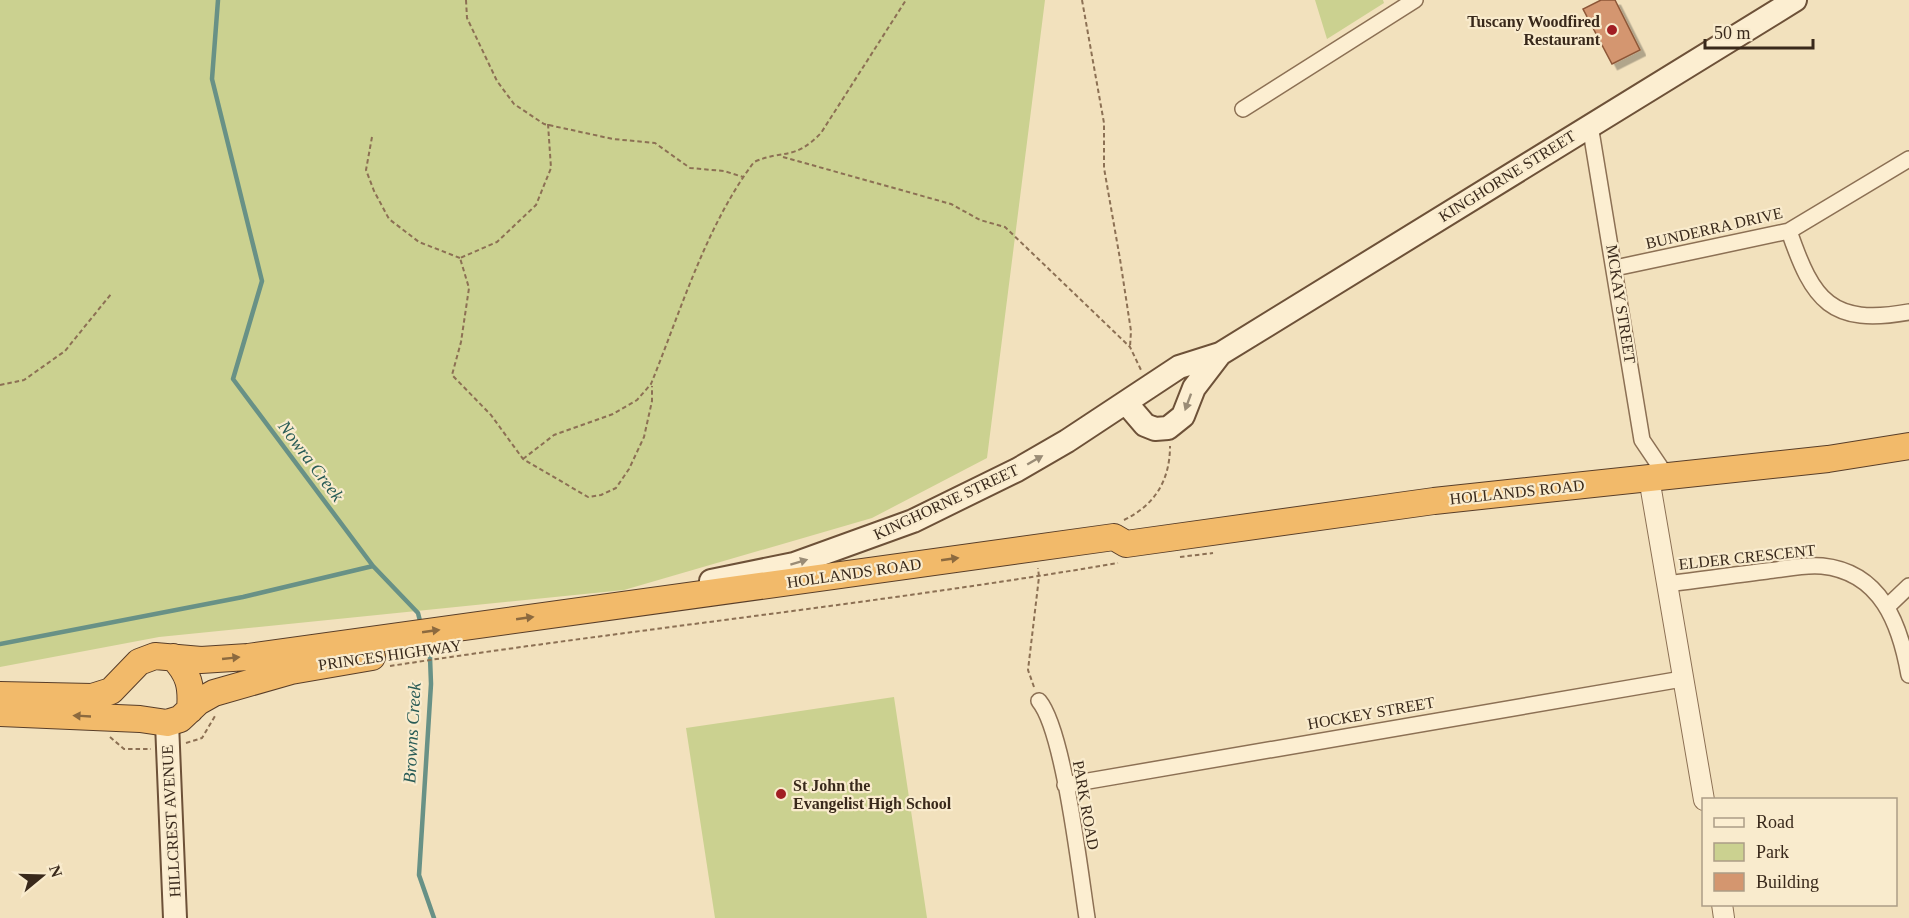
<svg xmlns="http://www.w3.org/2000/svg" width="1909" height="918" viewBox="0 0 1909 918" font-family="'Times New Roman',serif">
<defs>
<filter id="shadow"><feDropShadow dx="5.5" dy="5.5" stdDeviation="0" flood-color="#0004"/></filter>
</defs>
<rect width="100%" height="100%" fill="#f2e1bd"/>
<path fill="#cbd190" d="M 0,0 L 1045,0 L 987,458 L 872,518 L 624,590 L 159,637 L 0,667 Z
M 1315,0 L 1383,0 L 1384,3 L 1327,39 Z
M 894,697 L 927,918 L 715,918 L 686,728 Z"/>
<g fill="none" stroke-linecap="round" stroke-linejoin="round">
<path stroke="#689186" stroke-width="4.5" d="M 373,566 L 418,613 L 421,625
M 425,639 L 430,657 L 431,684 L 419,875 L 434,918
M 0,644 L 243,597 L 373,566 L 233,379 L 262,281 L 212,79 L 218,0"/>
</g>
<path fill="#d4966f" stroke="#8d5738" stroke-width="1.5" filter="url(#shadow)" d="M 1601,0 L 1615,0 L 1640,50 L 1612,64 L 1583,9 Z"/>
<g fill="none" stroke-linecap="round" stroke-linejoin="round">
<defs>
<path id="minor" d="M 1243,109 L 1415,0
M 1590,125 L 1642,440 L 1667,477
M 1789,231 C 1813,301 1831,326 1909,312
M 1615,268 L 1789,231 L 1909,159
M 1666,584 C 1700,580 1734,575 1767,571 C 1785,569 1805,564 1822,566 C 1881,572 1900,624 1909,675
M 1888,606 L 1909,586
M 1039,701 C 1064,731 1080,873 1087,918
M 1065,785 L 1682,679"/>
<path id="tertiary" d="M 1649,478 L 1704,800
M 1722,904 L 1724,918"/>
<path id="secondary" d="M 1127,404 L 1145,425 L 1155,429 L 1168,428 L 1183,416 L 1194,388 L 1220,354
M 711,581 L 794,564 L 913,521 L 1017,470 L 1067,441 L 1179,367 L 1220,354 L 1795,0
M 167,723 L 175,918"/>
<path id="trunk" d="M 173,657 C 189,674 192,686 190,710
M 0,695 L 92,697 L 111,691 L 139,662 L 155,656 L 201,660 L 248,657 L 1114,537 L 1126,544 L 1434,501 L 1828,459 L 1909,446
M 0,713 L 140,719 L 167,723 L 180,719 L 198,702 L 214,693 L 291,671 L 372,657"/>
</defs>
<use href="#minor" stroke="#8c7054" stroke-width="18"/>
<use href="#tertiary" stroke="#8c7054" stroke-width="22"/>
<use href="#secondary" stroke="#6d5138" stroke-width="26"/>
<use href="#trunk" stroke="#593e29" stroke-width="28"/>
<path stroke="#8c7054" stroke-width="2" stroke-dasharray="4.5 3" stroke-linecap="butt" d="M 466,0 L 467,18 L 497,81 L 514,104 L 544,124 L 613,139 L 655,143 L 690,168 L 724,171 L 743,177
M 1082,0 L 1104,123 L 1104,168 L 1120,259 L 1131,331 L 1130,347
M 548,124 L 551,168 L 536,205 L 497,242 L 460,258 L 469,288 L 461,342 L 452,375 L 491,415 L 523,459 L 588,497 L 601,495 L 616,488 L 629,469 L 644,437 L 652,401 L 652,386
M 372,137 L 366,170 L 374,191 L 389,219 L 419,242 L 460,258
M 783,157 L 951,204 L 980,220 L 1005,227 L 1130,347 L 1141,370
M 0,385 L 24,380 L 65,351 L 111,294
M 523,459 L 554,435 L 613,414 L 637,400 L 651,384 C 681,310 706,226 754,162 C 784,149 794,161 821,133 L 906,0
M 1124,520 C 1155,505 1170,480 1170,446
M 1180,557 L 1213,553
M 390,666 C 633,629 877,604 1118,563
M 1034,687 L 1028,670 L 1039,577 L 1038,568
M 110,737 L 124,749 L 151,749
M 186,743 L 202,738 L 215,716"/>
<use href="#minor" stroke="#fceed1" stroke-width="15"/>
<use href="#tertiary" stroke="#fceed1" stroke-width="20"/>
<use href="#secondary" stroke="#fceed1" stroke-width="22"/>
<use href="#trunk" stroke="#f2ba6a" stroke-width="26"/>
</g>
<defs><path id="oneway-solid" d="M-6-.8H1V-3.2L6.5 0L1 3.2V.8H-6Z" transform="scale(1.5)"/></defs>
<g fill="#9a8c76">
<use href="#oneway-solid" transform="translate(1188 402) rotate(110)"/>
<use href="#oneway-solid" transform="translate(1035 460) rotate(-30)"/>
<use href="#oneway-solid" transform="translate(799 562) rotate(-17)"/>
</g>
<g fill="#8c6a3f">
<use href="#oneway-solid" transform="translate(950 559) rotate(-8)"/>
<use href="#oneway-solid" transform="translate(525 618) rotate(-8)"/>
<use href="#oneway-solid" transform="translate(431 631) rotate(-8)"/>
<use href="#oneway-solid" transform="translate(231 658) rotate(-6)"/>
<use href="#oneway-solid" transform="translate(82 716) rotate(-177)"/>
</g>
<g fill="#a11e23" stroke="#f9ebcd" stroke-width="2">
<circle cx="1612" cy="30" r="6"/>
<circle cx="781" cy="794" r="6"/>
</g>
<g text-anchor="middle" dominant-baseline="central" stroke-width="4.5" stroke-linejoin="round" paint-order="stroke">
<g font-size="16" font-weight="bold" fill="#39291b" stroke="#f9ebcd" text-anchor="end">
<text x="1600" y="21">Tuscany Woodfired<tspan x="1600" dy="18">Restaurant</tspan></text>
<text x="793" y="785" text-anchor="start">St John the<tspan x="793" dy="18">Evangelist High School</tspan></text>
</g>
<g font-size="16" fill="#39291b" stroke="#f9ebcd">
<text transform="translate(1507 176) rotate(-32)">KINGHORNE STREET</text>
<text transform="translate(1714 228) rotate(-13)">BUNDERRA DRIVE</text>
<text transform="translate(1621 304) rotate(81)">MCKAY STREET</text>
<text transform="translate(1517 492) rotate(-6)">HOLLANDS ROAD</text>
<text transform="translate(946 502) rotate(-25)">KINGHORNE STREET</text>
<text transform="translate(1747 557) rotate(-6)">ELDER CRESCENT</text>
<text transform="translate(854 573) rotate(-8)">HOLLANDS ROAD</text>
<text transform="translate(390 655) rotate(-8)">PRINCES HIGHWAY</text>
<text transform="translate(1371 713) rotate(-10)">HOCKEY STREET</text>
<text transform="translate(1086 805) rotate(80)">PARK ROAD</text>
<text transform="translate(171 821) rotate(-93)">HILLCREST AVENUE</text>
</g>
<g font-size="18" font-style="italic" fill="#285b56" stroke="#f9ebcd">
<text transform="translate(311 461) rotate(53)">Nowra Creek</text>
<text transform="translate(412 733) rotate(-87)">Browns Creek</text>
</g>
</g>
<rect x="1702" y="798" width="195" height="108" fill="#f9ebcd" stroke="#ac9d86" stroke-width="1.5"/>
<rect x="1714" y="818" width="30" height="9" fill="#fceed1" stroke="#ac9d86" stroke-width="1.5"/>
<text x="1756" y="828" font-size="18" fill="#39291b">Road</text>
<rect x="1714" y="843" width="30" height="18" fill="#cbd190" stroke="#ac9d86" stroke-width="1.5"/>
<text x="1756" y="858" font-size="18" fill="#39291b">Park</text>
<rect x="1714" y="873" width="30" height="18" fill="#d4966f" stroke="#ac9d86" stroke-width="1.5"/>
<text x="1756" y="888" font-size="18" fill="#39291b">Building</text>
<g transform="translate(42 876) rotate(71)" stroke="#f9ebcd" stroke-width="4.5" paint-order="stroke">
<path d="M0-4.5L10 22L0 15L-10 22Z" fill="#39291b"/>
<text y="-9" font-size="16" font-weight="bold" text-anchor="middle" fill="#39291b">N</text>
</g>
<path d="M1705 39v9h108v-9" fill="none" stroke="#39291b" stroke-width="3"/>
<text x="1714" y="39" font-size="18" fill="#39291b" stroke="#f9ebcd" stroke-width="4.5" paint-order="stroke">50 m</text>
</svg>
